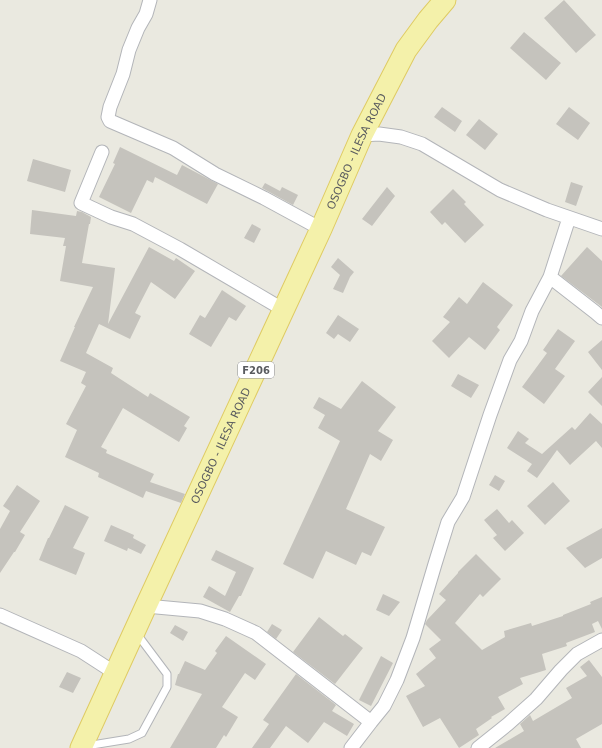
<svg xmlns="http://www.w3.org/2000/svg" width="602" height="748" viewBox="0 0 602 748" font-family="'DejaVu Sans',sans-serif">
<rect width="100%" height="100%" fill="#eae9e0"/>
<path fill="#c5c3bd" d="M 564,0 L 596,35 L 576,53 L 544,18 Z
M 524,32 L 561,63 L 546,80 L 510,48 Z
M 442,107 L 462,121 L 455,132 L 434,117 Z
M 569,107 L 590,123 L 578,140 L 556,124 Z
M 479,119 L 498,134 L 485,150 L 466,135 Z
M 120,147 L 177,175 L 182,165 L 218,184 L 207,204 L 155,177 L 153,183 L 147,180 L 131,213 L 99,197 L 115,164 L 113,163 Z
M 33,159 L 71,170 L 65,192 L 27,181 Z
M 571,182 L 583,186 L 576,206 L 565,202 Z
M 265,183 L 280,191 L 282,187 L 298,195 L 293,205 L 262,188 Z
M 387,187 L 395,196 L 372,226 L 362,219 Z
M 453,189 L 466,202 L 464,204 L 484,225 L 465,243 L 445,222 L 442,225 L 430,212 Z
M 32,210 L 76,216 L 77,211 L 82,212 L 91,217 L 90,224 L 89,224 L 82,263 L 115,268 L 108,324 L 149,247 L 174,261 L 176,258 L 195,271 L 175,299 L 151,282 L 135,313 L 141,316 L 130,339 L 99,324 L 86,353 L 113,368 L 111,373 L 148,397 L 150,393 L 190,417 L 184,426 L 187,428 L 179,442 L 123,408 L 101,447 L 107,450 L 106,453 L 154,474 L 150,482 L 185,494 L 181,503 L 146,491 L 143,498 L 98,477 L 99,473 L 65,457 L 77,430 L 66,424 L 86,386 L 81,383 L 86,372 L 60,361 L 75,327 L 74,327 L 93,287 L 60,281 L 66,246 L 63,246 L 65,238 L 30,234 Z
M 252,224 L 261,229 L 254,243 L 244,238 Z
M 587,247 L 602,261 L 602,307 L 561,276 Z
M 338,258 L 354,272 L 350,277 L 343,293 L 333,289 L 340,275 L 331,267 Z
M 483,282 L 513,305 L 497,327 L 500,330 L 485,350 L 469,337 L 449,358 L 432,341 L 450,322 L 443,317 L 459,297 L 467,304 Z
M 222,290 L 246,306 L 236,321 L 229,317 L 211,347 L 189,334 L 200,315 L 205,318 Z
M 338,315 L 359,329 L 350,342 L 338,334 L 334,339 L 326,333 Z
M 558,329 L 575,341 L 555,369 L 565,376 L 544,404 L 522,387 L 547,353 L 543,350 Z
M 602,340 L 602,370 L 588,352 Z
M 458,374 L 479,385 L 471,398 L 451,386 Z
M 602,377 L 602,406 L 588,392 Z
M 362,381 L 396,407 L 378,431 L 393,440 L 381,461 L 370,454 L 346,509 L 385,527 L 371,556 L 362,552 L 356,565 L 326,551 L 313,579 L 283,564 L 340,441 L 318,428 L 325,415 L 313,408 L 319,397 L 341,409 Z
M 590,413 L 602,424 L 602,448 L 596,441 L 570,465 L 557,450 L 537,478 L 527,471 L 532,464 L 507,448 L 518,431 L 529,439 L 525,443 L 542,454 L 572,427 L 575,430 Z
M 495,475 L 505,481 L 499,491 L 489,485 Z
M 553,482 L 570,501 L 545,525 L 527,506 Z
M 17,485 L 40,501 L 20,532 L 25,535 L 15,552 L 14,552 L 0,573 L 0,529 L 10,511 L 3,506 Z
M 65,505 L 89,517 L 73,548 L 85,553 L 76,575 L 39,560 L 48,538 L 49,538 Z
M 497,509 L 509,523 L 512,520 L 524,533 L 505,551 L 493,538 L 497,535 L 484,520 Z
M 111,525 L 134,535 L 133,538 L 146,545 L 141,554 L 128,548 L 127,551 L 104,541 Z
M 602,528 L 602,558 L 585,568 L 566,548 Z
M 216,550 L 254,568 L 241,596 L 239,596 L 230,612 L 203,597 L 209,586 L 225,596 L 236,572 L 211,560 Z
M 476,554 L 501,579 L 483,597 L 480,594 L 455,623 L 482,650 L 505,637 L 504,631 L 531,623 L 532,626 L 563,616 L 563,615 L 591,604 L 590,602 L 602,597 L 602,629 L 598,621 L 592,624 L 595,632 L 566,643 L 567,646 L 542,654 L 546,670 L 520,678 L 523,684 L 498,697 L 505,709 L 491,717 L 492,718 L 476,729 L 479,735 L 459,748 L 440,718 L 423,727 L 406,696 L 425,686 L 416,674 L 436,658 L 429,649 L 441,640 L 425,624 L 427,620 L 446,600 L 439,594 L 458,573 L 458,572 Z
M 383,594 L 400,602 L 389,616 L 376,610 Z
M 319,617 L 343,636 L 345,634 L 363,648 L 335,684 L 293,652 Z
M 272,624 L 282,630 L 276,639 L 267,632 Z
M 175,625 L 188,632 L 183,641 L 170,633 Z
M 226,636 L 266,664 L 255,680 L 245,673 L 222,707 L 238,717 L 226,737 L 224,735 L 216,748 L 170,748 L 202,694 L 175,685 L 178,674 L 179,674 L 185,661 L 205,670 L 217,653 L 215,651 Z
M 381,656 L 393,663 L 371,706 L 359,700 Z
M 589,660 L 602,677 L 602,724 L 576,739 L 581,748 L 495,748 L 524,731 L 520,724 L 530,715 L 533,721 L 572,698 L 566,688 L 587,676 L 580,667 Z
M 67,672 L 81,678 L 73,693 L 59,687 Z
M 296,674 L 336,705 L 332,711 L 354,724 L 347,736 L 324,722 L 308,743 L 286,726 L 270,748 L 252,748 L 269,724 L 263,720 Z"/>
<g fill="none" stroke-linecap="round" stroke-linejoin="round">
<defs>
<path id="service" d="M 86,746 L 129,739 L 142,733 L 167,687 L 167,674 L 137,634"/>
<path id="minor" d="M 150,0 L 146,14 L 138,28 L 129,50 L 123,74 L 110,107 L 108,117 L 110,121 L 173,148 L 215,174 L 264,198 L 321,229
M 362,135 L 379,134 L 401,137 L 422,144 L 500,190 L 547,210 L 602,229
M 102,152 L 81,203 L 111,217 L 133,224 L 180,249 L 284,310
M 550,277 L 595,312 L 602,318
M 146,606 L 200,611 L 225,619 L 256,633 L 371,722
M 0,615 L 81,651 L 115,673
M 351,748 L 371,722 L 384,706 L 397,680 L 413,638 L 435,564 L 448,522 L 463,497 L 490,415 L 510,360 L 521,341 L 532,311 L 550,277 L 569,218
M 478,748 L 508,724 L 536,699 L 561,670 L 577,654 L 602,640"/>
<g id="primary">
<path id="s1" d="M 81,748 L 146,606 L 321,229 L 362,135 L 406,50 L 428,20 L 445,0"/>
</g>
</defs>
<use href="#service" stroke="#b3b5b9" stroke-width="9"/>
<use href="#minor" stroke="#b3b5b9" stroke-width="15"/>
<use href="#primary" stroke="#dfcb63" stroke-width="23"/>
<use href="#service" stroke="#fff" stroke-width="7"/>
<use href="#minor" stroke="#fff" stroke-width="13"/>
<use href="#primary" stroke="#f4f1aa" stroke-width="21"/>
</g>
<g text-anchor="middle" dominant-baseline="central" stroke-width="3" stroke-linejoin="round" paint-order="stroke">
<rect fill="#fff" stroke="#8b8c8f" stroke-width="1" x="238" y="362" width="36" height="16" rx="3"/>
<g font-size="10" font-weight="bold" fill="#595b5f">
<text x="256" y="370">F206</text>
</g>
<g font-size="11" fill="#595b5f" stroke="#fff">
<text stroke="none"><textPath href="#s1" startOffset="657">OSOGBO - ILESA ROAD</textPath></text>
<text stroke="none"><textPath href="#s1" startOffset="333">OSOGBO - ILESA ROAD</textPath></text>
</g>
</g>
</svg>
